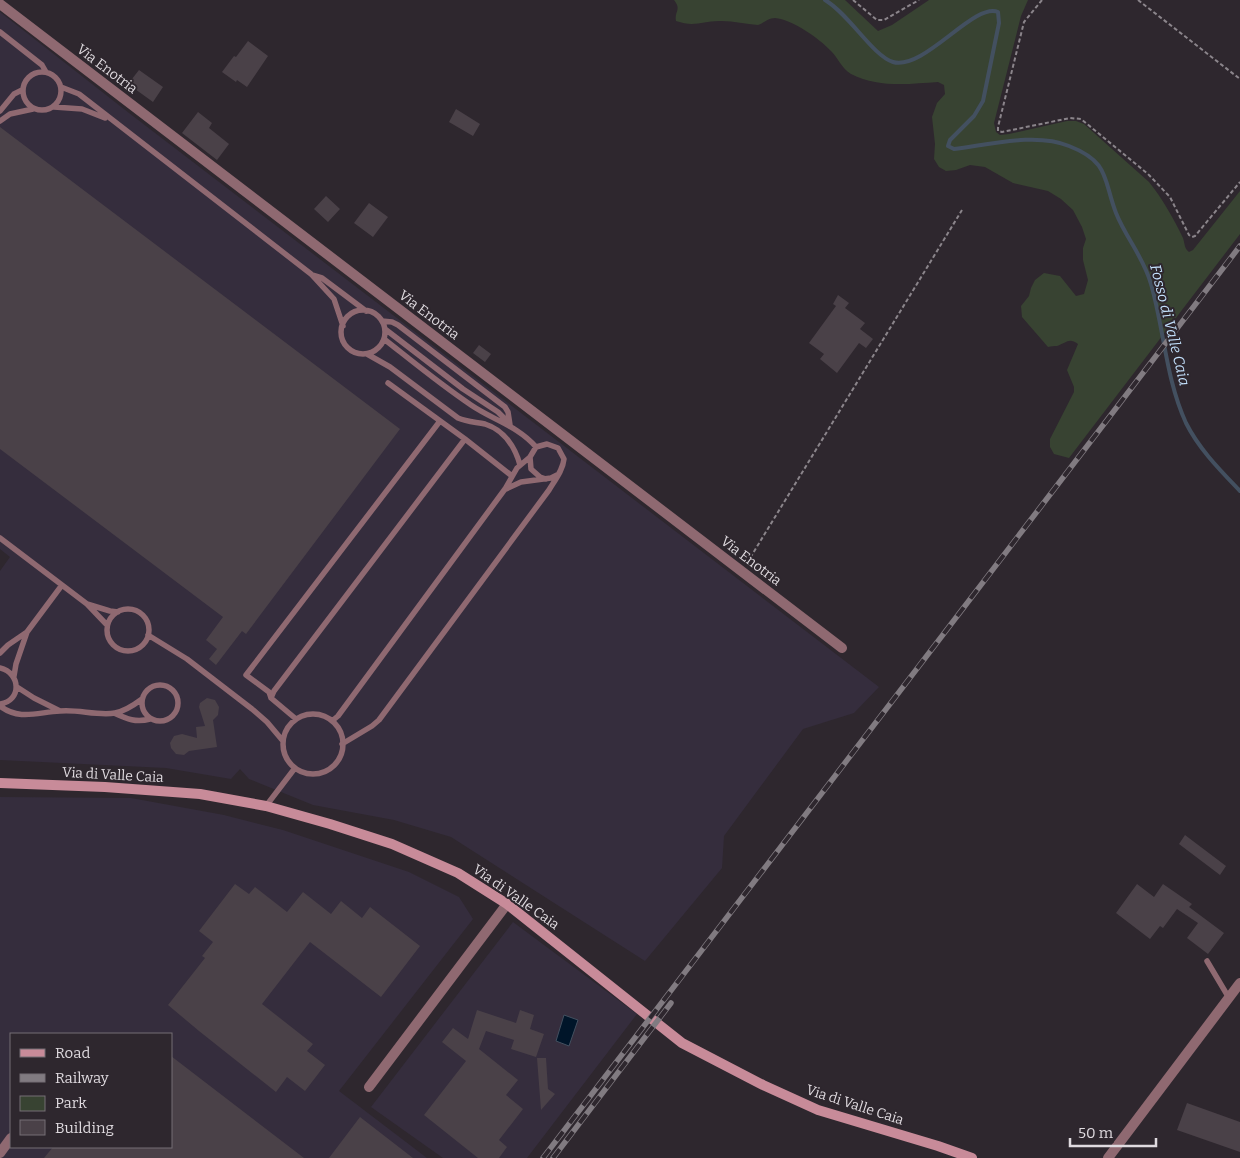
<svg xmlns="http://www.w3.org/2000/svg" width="1240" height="1158" viewBox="0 0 1240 1158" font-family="Bitter,serif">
<rect width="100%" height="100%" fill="#2e272e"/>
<path fill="#352d3d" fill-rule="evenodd" d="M 0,12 L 129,113 L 879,687 L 854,713 L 803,729 L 724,836 L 722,868 L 645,961 L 451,837 L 394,820 L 313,805 L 249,779 L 240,769 L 231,779 L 166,768 L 0,760 L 0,571 L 10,557 L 0,549 Z
M 0,797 L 131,798 L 224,815 L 283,830 L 409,872 L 459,897 L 473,919 L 339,1091 L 427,1158 L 0,1158 ZM 11,1034 L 171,1034 L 171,1147 L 11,1147 Z
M 513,922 L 637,1014 L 527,1158 L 443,1158 L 371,1107 Z"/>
<path fill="#384332" d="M 674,0 L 845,0 L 878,31 L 892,25 L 929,0 L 1028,0 L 1021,16 L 994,123 L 996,132 L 1000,135 L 1009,134 L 1067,121 L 1076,121 L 1084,124 L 1149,182 C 1162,198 1174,219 1183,238 C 1185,244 1184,248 1189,252 L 1193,250 L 1240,191 L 1240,234 L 1069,458 L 1054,454 L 1050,447 L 1050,439 L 1074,392 L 1074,387 L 1067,370 L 1078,344 C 1069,337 1066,343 1057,346 C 1054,346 1051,346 1048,347 L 1022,317 L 1021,306 L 1029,296 L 1031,288 L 1035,280 L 1044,273 L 1060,276 L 1076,296 L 1084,294 L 1088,280 L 1083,260 L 1083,248 L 1086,239 L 1082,227 L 1073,210 L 1061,199 L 1048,191 L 1013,183 L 985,167 L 970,165 L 956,170 L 946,171 L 939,167 L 934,159 L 935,144 L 932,117 L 937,103 L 945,94 L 944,85 L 938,82 C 908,84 879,88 851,74 C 842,69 838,58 831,51 C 820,39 792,19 775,18 C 768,18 764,23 758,25 C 746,24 734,21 722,21 C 703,20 696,28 676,21 C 674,11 682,10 674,0 Z"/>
<path fill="#001529" stroke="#435060" d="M 564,1015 L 578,1020 L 569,1046 L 556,1041 Z"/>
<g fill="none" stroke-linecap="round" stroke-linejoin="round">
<path stroke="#435060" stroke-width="4" d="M 825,0 C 849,14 873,56 893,62 C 924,71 974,2 998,12 L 999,23 L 983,101 L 974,116 L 950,140 L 948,146 L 954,149 C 988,145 1036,132 1069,146 C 1110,162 1103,179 1116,213 C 1126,238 1144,258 1151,284 C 1164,329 1166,380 1186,423 C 1199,449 1220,470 1240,491"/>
</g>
<path fill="#4a4148" d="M 248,41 L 268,56 L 247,87 L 237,80 L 236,82 L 222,72 L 234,56 L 236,57 Z
M 139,70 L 163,87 L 153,102 L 128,84 Z
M 456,109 L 480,124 L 473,136 L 449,122 Z
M 198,112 L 212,123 L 209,128 L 229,144 L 217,160 L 182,133 Z
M 0,127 L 400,429 L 246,634 L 242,631 L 216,665 L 209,659 L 217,649 L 206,640 L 223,617 L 0,449 Z
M 326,196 L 340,209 L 328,222 L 314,209 Z
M 369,203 L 388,217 L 373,237 L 354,223 Z
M 838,295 L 849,303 L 845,308 L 865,323 L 860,329 L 873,339 L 866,348 L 859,343 L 837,373 L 820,359 L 824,354 L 809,343 L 836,306 L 833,304 Z
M 479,345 L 491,354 L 485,362 L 473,353 Z
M 207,698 L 215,700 L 219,707 L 218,715 L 213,720 L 217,747 L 189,751 L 184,755 L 176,754 L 171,748 L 170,743 L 174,736 L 182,734 L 197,738 L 196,727 L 205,726 L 199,707 L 200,703 Z
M 1185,835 L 1226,866 L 1220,875 L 1179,844 Z
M 235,884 L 249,894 L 255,887 L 287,912 L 303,892 L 331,914 L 341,901 L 362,918 L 370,907 L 420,946 L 381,997 L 310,942 L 262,1004 L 313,1044 L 307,1051 L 325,1065 L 305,1091 L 287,1077 L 276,1092 L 199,1031 L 168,1005 L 205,958 L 202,956 L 213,942 L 199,931 Z
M 1137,884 L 1154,897 L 1163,884 L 1192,904 L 1189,907 L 1224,933 L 1208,954 L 1187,938 L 1198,923 L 1177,909 L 1163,928 L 1160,926 L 1150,939 L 1116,913 Z
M 477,1010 L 516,1023 L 520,1010 L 534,1015 L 530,1029 L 544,1034 L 536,1057 L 511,1049 L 514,1040 L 486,1031 L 479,1049 L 518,1080 L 506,1095 L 523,1109 L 499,1140 L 507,1147 L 499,1158 L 478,1158 L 424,1115 L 466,1061 L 442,1042 L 453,1028 L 468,1039 Z
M 171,1056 L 304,1158 L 44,1158 L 53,1147 L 171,1147 Z
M 537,1058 L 546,1058 L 548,1089 L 555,1094 L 541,1110 Z
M 1187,1103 L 1240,1122 L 1240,1152 L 1177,1130 Z
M 360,1117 L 413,1158 L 329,1158 Z"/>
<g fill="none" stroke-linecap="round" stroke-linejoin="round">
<path stroke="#8b858b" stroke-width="2" stroke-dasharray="4 2.5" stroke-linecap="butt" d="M 853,0 L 877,20 L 884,20 L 919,0
M 1042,0 L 1024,22 L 998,127 L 998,131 L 1002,132 L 1070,118 L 1081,119 L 1148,174 L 1170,197 L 1189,235 L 1192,237 L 1195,236 L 1240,182
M 1138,0 L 1240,79
M 747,563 L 962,210"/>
<path stroke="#8f6971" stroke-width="5.5" d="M 0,32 L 42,65 L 46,72
M23 91a19 19 0 1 1 38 0a19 19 0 1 1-38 0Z
M 61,87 L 79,94 L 311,274 L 334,299 L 343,326
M 54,107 L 82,109 L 105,118
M 0,111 L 14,94 L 22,90
M 0,121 L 10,114 L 33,109
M 312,275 L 322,278 L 366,311
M341 332a22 22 0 1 1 44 0a22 22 0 1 1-44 0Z
M 382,321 L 392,322 L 398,325 L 505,407 L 508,412 L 510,425
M 385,329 L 463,389 L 498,412 L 509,423
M 384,339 C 412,361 441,385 471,405 C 493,420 518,426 536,447
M 367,354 L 390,367 L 458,418 C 467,422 476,422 485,424 C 504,430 515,447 520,465
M 388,383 L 465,439 L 512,476
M 506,489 L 521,482 L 551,478 L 557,475
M 0,538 L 87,604 L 107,625
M 87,604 L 110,611 L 118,612
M107 630a21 21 0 1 1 42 0a21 21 0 1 1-42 0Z
M 148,635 L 187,659 L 252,709 L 267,722 L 283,741
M 0,653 L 8,645 L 27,632
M 0,668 C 21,673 22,701 0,704
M 14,676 L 16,664 L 27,632 L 62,585
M142 703a18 18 0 1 1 36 0a18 18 0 1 1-36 0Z
M 17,687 L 34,698 L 60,711
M 271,698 L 274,691 L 465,439
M 0,706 C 20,721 38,712 60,711 C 78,709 97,716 115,713 C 125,711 134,705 142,699
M 114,713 C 127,719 136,723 150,719
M283 744a30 30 0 1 1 60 0a30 30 0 1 1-60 0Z
M 296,719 L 271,698 L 269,692 L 246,675 L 440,421
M 332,721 L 338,716 L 505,489 L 517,468 L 530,457
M 342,744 L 372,726 L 379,720 L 549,490 C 555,480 563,470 564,459 L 558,448 L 547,444 L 536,447 L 530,457 L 531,469 L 540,477 L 546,479
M 266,806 L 295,768
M 1207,961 L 1229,998"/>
<path stroke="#8f6971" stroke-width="10" d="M 0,4 L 842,648
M 369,1087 L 507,904
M 0,1153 L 11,1138
M 1108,1158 L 1240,983"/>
<path stroke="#c88b99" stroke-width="10" d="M 0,783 L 105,787 L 200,794 L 266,806 L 330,824 L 392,844 L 458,873 L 507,904 L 682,1043 L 763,1085 L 818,1110 L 938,1146 L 972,1158"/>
<defs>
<path id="rail" d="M 543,1158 L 1240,246
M 553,1158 L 671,1003"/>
</defs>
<use href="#rail" stroke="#817b81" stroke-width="5.5"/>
<use href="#rail" stroke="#2e272e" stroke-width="4" stroke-dasharray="11" stroke-linecap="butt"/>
</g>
<g text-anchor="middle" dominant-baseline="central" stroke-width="4" stroke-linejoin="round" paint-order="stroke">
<g font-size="14" fill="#dfdadf" stroke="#2e272e">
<text transform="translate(107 69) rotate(37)">Via Enotria</text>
<text transform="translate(429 315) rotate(37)">Via Enotria</text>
<text transform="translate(751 561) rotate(37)">Via Enotria</text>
<text transform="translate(113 775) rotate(3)">Via di Valle Caia</text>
<text transform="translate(516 897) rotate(35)">Via di Valle Caia</text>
<text transform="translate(855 1105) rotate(18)">Via di Valle Caia</text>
</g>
<g font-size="15" font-style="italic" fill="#c2dffb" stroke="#2e272e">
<text transform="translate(1170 325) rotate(76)">Fosso di Valle Caia</text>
</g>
</g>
<rect x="10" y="1033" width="162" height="115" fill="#2e272e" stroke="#756f75"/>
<rect x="20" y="1049" width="25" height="8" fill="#c88b99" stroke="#756f75"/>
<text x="55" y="1058" font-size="15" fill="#dfdadf">Road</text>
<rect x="20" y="1074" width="25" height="8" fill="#817b81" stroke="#756f75"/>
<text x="55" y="1083" font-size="15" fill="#dfdadf">Railway</text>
<rect x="20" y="1096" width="25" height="15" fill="#384332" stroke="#756f75"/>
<text x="55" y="1108" font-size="15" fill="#dfdadf">Park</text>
<rect x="20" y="1120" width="25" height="15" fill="#4a4148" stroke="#756f75"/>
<text x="55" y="1133" font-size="15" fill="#dfdadf">Building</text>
<path d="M1070 1138v8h86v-8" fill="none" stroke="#dfdadf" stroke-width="2.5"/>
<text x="1078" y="1138" font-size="15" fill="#dfdadf" stroke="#2e272e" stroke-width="4" paint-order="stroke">50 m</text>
</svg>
